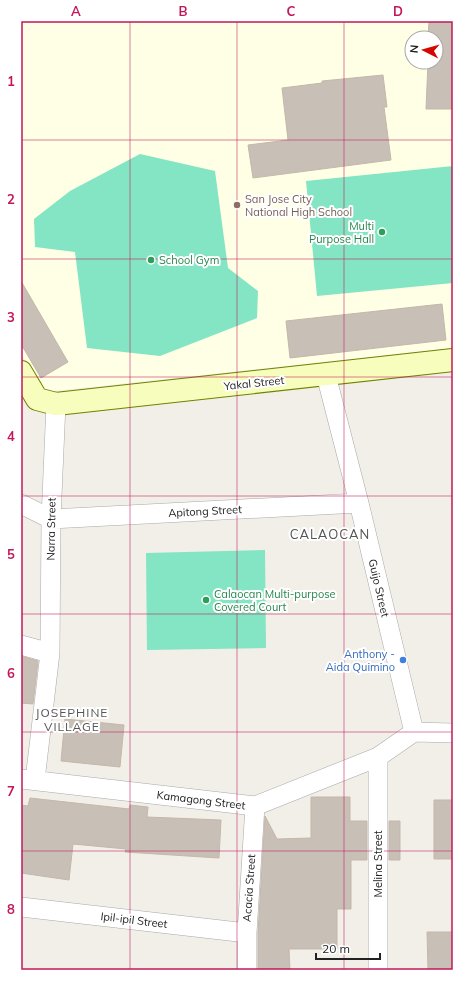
<svg xmlns="http://www.w3.org/2000/svg" width="474" height="991" viewBox="0 0 474 991" font-family="Mulish,sans-serif">
<rect width="100%" height="100%" fill="#f2efe8"/>
<path fill="#feffe5" fill-rule="evenodd" d="M 21,21 L 453,21 L 453,348 L 45,392 L 21,354 ZM 412,38 L 436,38 L 436,62 L 412,62 Z"/>
<path fill="#83e5c3" d="M 140,154 L 215,171 L 228,268 L 258,291 L 257,318 L 160,356 L 87,348 L 75,252 L 35,247 L 34,219 L 70,191 Z
M 453,166 L 453,283 L 317,296 L 306,181 Z
M 265,550 L 266,648 L 147,650 L 146,553 Z"/>
<path fill="#c8bfb7" stroke="#c5b7aa" d="M 429,21 L 453,21 L 453,109 L 426,109 L 428,62 L 436,62 L 436,38 L 428,38 Z
M 383,75 L 387,107 L 384,107 L 391,160 L 253,178 L 248,145 L 288,140 L 282,88 L 322,83 L 322,81 Z
M 21,281 L 68,362 L 41,378 L 21,344 Z
M 442,304 L 446,340 L 290,358 L 286,321 Z
M 21,656 L 38,661 L 33,704 L 21,703 Z
M 65,719 L 124,725 L 120,767 L 61,761 Z
M 311,797 L 350,797 L 350,821 L 367,821 L 367,860 L 351,860 L 351,909 L 337,909 L 337,949 L 289,949 L 290,970 L 258,970 L 258,933 L 265,816 L 277,839 L 311,838 Z
M 30,798 L 129,809 L 130,805 L 148,807 L 147,817 L 221,820 L 219,858 L 125,852 L 126,849 L 73,844 L 69,880 L 21,873 L 21,805 L 28,806 Z
M 434,800 L 453,800 L 453,859 L 434,859 Z
M 389,821 L 400,821 L 400,860 L 389,860 Z
M 427,932 L 453,932 L 453,970 L 428,970 Z"/>
<g fill="none" stroke-linecap="round" stroke-linejoin="round">
<defs>
<path id="street" d="M 326,375 L 359,503 L 414,732
M 21,504 L 51,519 L 359,503
M 21,645 L 50,653
M 414,732 L 453,733
M 21,779 L 255,806 L 378,757 L 414,732
M 35,780 L 50,653 L 51,519 L 56,404
M 21,907 L 247,933
M 247,970 L 247,933 L 255,806
M 378,970 L 378,757"/>
<path id="secondary" d="M 21,372 L 37,399 L 56,404 L 453,360"/>
</defs>
<use href="#street" stroke="#a9a9a9" stroke-width="20"/>
<use href="#secondary" stroke="#6f8200" stroke-width="24"/>
<use href="#street" stroke="#fff" stroke-width="19"/>
<use href="#secondary" stroke="#f7fdbc" stroke-width="22"/>
</g>
<path fill="none" stroke="#c2185b" stroke-width="1" stroke-opacity="0.55" d="M 130,21 L 130,970M 237,21 L 237,970M 344,21 L 344,970M 21,140 L 453,140M 21,259 L 453,259M 21,377 L 453,377M 21,496 L 453,496M 21,614 L 453,614M 21,732 L 453,732M 21,851 L 453,851"/>
<circle fill="#8d6e63" stroke="#fff" stroke-width="1.5" cx="237" cy="205" r="4"/>
<g fill="#2e9e5b" stroke="#fff" stroke-width="1.5">
<circle cx="382" cy="232" r="4"/>
<circle cx="151" cy="260" r="4"/>
<circle cx="206" cy="600" r="4"/>
</g>
<circle fill="#3f7fe0" stroke="#fff" stroke-width="1.5" cx="403" cy="660" r="4"/>
<g text-anchor="middle" dominant-baseline="central" stroke-width="4" stroke-linejoin="round" paint-order="stroke">
<g font-size="11" fill="#785e54" stroke="#fff" text-anchor="start">
<text x="245" y="199">San Jose City<tspan x="245" dy="13">National High School</tspan></text>
</g>
<g font-size="11" fill="#27864d" stroke="#fff" text-anchor="start">
<text x="374" y="226" text-anchor="end">Multi<tspan x="374" dy="13">Purpose Hall</tspan></text>
<text x="159" y="260">School Gym</text>
<text x="214" y="594">Calaocan Multi-purpose<tspan x="214" dy="13">Covered Court</tspan></text>
</g>
<g font-size="11" fill="#222" stroke="#fff">
<text transform="translate(254 383) rotate(-6)">Yakal Street</text>
<text transform="translate(205 511) rotate(-3)">Apitong Street</text>
<text transform="translate(51 529) rotate(-89)">Narra Street</text>
<text transform="translate(379 588) rotate(77)">Guijo Street</text>
<text transform="translate(201 800) rotate(7)">Kamagong Street</text>
<text transform="translate(378 864) rotate(-90)">Melina Street</text>
<text transform="translate(249 888) rotate(-86)">Acacia Street</text>
<text transform="translate(134 920) rotate(7)">Ipil-ipil Street</text>
</g>
<g font-size="11" fill="#366cbe" stroke="#fff" text-anchor="end">
<text x="395" y="654">Anthony -<tspan x="395" dy="13">Aida Quimino</tspan></text>
</g>
<g font-size="12" letter-spacing="1" fill="#555" stroke="#fff">
<text x="72" y="712">JOSEPHINE<tspan x="72" dy="14">VILLAGE</tspan></text>
</g>
<g font-size="13" letter-spacing="1" fill="#555" stroke="#fff">
<text x="330" y="534">CALAOCAN</text>
</g>
</g>
<rect width="474" height="991" fill="none" stroke="#ffffff" stroke-width="44"/>
<g transform="translate(424 50) rotate(276)"><circle r="19" fill="#ffffff" stroke="#a7a7a7"/>
<path d="M0-3L7 15L0 10L-7 15Z" fill="#d40800"/>
<text y="-6" font-size="11" font-weight="bold" text-anchor="middle" fill="#222222">N</text>
</g>
<path d="M316 953v6h64v-6" fill="none" stroke="#222222" stroke-width="2"/>
<text x="322" y="953" font-size="12" fill="#222222" stroke="#ffffff" stroke-width="3" paint-order="stroke">20 m</text>
<rect x="22" y="22" width="430" height="947" fill="none" stroke="#c2185b" stroke-width="1.5"/>
<g font-size="13" text-anchor="middle" font-weight="bold" fill="#c2185b">
<text x="76" y="16">A</text>
<text x="183" y="16">B</text>
<text x="291" y="16">C</text>
<text x="398" y="16">D</text>
<text x="11" y="86">1</text>
<text x="11" y="204">2</text>
<text x="11" y="322">3</text>
<text x="11" y="441">4</text>
<text x="11" y="559">5</text>
<text x="11" y="678">6</text>
<text x="11" y="796">7</text>
<text x="11" y="914">8</text>
</g>
</svg>
